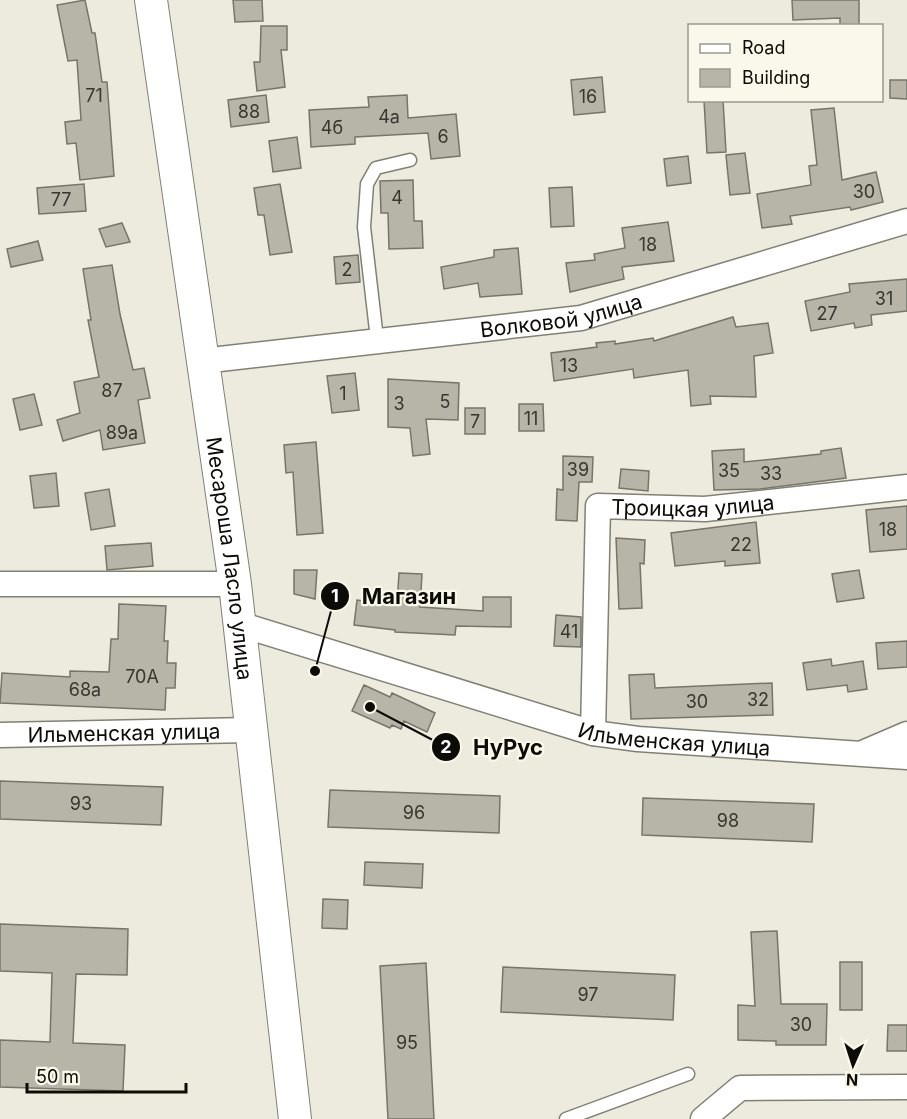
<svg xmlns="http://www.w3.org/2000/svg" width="907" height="1119" viewBox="0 0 907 1119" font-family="Inter,sans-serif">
<rect width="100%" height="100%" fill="#edebdd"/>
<path fill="#b7b5a8" stroke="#777569" stroke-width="1.5" d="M 85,0 L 92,33 L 95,33 L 102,82 L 107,82 L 114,176 L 80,180 L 76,143 L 67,144 L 65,122 L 81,120 L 77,60 L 68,61 L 57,5 Z
M 233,0 L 262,0 L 263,21 L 235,22 Z
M 792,0 L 859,0 L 859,26 L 840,26 L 840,18 L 793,20 Z
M 261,26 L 287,26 L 287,50 L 281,50 L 285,87 L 257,91 L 254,62 L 260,62 Z
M 602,77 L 605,112 L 574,115 L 571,80 Z
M 890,80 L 907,80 L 907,99 L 890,98 Z
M 266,95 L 269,122 L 231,127 L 228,100 Z
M 407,95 L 408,118 L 456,114 L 460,156 L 431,159 L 428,133 L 355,137 L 355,144 L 311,147 L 309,110 L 369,107 L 368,97 Z
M 704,100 L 723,100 L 726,152 L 707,153 Z
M 834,108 L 842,180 L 876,172 L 883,202 L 851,210 L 850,207 L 790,216 L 792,224 L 762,228 L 757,194 L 811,185 L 809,166 L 817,165 L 811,110 Z
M 297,137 L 301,168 L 273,172 L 269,141 Z
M 745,153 L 750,193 L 730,195 L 726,155 Z
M 688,156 L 691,183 L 667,186 L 664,159 Z
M 413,180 L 414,221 L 422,221 L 423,248 L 389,249 L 388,213 L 381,213 L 380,181 Z
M 84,184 L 86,211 L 39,214 L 37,188 Z
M 280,184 L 292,252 L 270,255 L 264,215 L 258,215 L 254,188 Z
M 572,187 L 574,226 L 551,227 L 549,188 Z
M 668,222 L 674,261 L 622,267 L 624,279 L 570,292 L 566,263 L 595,260 L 594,254 L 625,248 L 622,228 Z
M 122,223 L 130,242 L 106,247 L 99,229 Z
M 38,241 L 43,260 L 11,267 L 7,249 Z
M 518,248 L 522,294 L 480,297 L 478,283 L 444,289 L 441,267 L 494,257 L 494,250 Z
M 358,255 L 360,282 L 336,284 L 334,257 Z
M 112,265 L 120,314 L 133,370 L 144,368 L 150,398 L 138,400 L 145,443 L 103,450 L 100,430 L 63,441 L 57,420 L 80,413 L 74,382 L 99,377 L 88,320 L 91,320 L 83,269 Z
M 907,279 L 907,311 L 871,315 L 872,325 L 855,328 L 854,323 L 811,331 L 805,301 L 850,292 L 849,284 Z
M 733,317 L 736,327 L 768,323 L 773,353 L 754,356 L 756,397 L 710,396 L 711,404 L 691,406 L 688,370 L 634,378 L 633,369 L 554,381 L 551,353 L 597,347 L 596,343 L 615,341 L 615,344 L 653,338 L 654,341 Z
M 355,373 L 359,410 L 332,413 L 327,376 Z
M 388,379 L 459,383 L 458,420 L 426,419 L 430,454 L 413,456 L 410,428 L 388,427 Z
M 34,394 L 42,425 L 20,430 L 13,399 Z
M 519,404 L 543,404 L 544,431 L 519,431 Z
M 465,408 L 485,408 L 485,434 L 465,434 Z
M 316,442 L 323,533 L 297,535 L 293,472 L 286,473 L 284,445 Z
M 841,448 L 846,478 L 760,489 L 714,490 L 712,451 L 744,449 L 744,462 L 821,454 L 821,451 Z
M 563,456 L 593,457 L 592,482 L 579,482 L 577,521 L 556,520 L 557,489 L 563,490 Z
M 621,469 L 649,471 L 648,491 L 619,488 Z
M 56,473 L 59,506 L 34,508 L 30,476 Z
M 109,489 L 115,526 L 91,530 L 85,493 Z
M 907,506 L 907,549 L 870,552 L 866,510 Z
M 756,522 L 760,563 L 725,566 L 725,561 L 675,566 L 671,533 Z
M 616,538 L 645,540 L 644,564 L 640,563 L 642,608 L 619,609 Z
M 151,543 L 153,566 L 107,570 L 105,546 Z
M 294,570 L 317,570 L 315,599 L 294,594 Z
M 859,570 L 864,598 L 837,602 L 832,574 Z
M 399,573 L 422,574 L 420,607 L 483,611 L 483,597 L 511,597 L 511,627 L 456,626 L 455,635 L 395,632 L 395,630 L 354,625 L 357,600 L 397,605 Z
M 119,604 L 166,606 L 164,641 L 168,641 L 167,663 L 176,663 L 175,688 L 166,688 L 165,710 L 0,703 L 2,673 L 70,677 L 70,671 L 109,672 L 111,639 L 118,639 Z
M 556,615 L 581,617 L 581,647 L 554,646 Z
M 907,641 L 907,667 L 878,669 L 876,643 Z
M 831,659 L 832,666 L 863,661 L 867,689 L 848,692 L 847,685 L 807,690 L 803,663 Z
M 654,674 L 655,688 L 772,683 L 773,715 L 631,719 L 629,675 Z
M 364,685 L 390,697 L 392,693 L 435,713 L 427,732 L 404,721 L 401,729 L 392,725 L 390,728 L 352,711 Z
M 0,781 L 163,787 L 161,825 L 0,819 Z
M 330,790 L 500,796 L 499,833 L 328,827 Z
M 643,798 L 814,804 L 812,842 L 642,835 Z
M 365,862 L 423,864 L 422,888 L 364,885 Z
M 323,899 L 348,900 L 347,929 L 322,928 Z
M 0,924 L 128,929 L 127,975 L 76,974 L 73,1043 L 125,1045 L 123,1091 L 0,1087 L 0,1040 L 50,1042 L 52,973 L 0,971 Z
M 777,931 L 781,1004 L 827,1004 L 826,1045 L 776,1045 L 776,1041 L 738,1040 L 738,1005 L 755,1006 L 751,932 Z
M 840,962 L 862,962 L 862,1010 L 840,1010 Z
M 426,963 L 434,1119 L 388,1119 L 380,966 Z
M 503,967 L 675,975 L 673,1020 L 501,1012 Z
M 888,1025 L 907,1025 L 907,1051 L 887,1051 Z"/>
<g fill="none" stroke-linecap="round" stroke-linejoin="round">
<defs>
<path id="service" d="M 377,339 L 364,227 L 367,184 L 376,168 L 410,160
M 566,1119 L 688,1074"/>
<g id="minor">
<path id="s1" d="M 202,361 L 581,318 L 907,221"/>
<path d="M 0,584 L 235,584"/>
<path id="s2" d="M 239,624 L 593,733 L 638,739 L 907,757"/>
<path id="s3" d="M 593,733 L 598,506 L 705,509 L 907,487"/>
<path id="s4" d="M 0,735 L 250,730"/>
<path d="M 865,752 L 907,734"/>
<path d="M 703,1119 L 740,1088 L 907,1087"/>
</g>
<g id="tertiary">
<path id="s5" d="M 151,0 L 235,584 L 295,1119"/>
</g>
</defs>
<use href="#service" stroke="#828073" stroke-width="15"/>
<use href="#minor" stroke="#828073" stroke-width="27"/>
<use href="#tertiary" stroke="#828073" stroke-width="34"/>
<use href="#service" stroke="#fff" stroke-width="12"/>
<use href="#minor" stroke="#fff" stroke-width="24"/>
<use href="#tertiary" stroke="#fff" stroke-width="32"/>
</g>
<g text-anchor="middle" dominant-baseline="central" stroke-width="4.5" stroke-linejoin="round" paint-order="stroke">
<g font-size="18" fill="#37362f">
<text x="94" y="95">71</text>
<text x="588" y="96">16</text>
<text x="249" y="111">88</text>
<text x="389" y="116">4а</text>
<text x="332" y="127">4б</text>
<text x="443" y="136">6</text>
<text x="864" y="191">30</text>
<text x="397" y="197">4</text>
<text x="61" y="199">77</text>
<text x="648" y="244">18</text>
<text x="347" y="269">2</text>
<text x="884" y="298">31</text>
<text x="827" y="313">27</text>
<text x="569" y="365">13</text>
<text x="112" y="390">87</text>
<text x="343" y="393">1</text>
<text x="445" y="401">5</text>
<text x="399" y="403">3</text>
<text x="531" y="418">11</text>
<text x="475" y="421">7</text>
<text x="122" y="432">89а</text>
<text x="578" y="469">39</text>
<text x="729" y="470">35</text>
<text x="771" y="473">33</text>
<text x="888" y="529">18</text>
<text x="741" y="544">22</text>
<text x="569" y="631">41</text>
<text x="142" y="676">70А</text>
<text x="85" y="689">68а</text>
<text x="758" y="699">32</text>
<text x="697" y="701">30</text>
<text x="81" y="803">93</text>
<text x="414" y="812">96</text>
<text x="728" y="820">98</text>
<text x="588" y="994">97</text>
<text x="801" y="1024">30</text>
<text x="407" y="1042">95</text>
</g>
<g font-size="21" fill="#0c0b07" stroke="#faf8ea">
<text stroke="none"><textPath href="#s1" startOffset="362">Волковой улица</textPath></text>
<text stroke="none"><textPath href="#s3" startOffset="322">Троицкая улица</textPath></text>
<text stroke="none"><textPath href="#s5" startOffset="564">Месароша Ласло улица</textPath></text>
<text stroke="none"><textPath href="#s4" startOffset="124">Ильменская улица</textPath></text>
<text stroke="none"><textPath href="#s2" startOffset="452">Ильменская улица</textPath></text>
</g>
</g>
<path fill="none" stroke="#0c0b07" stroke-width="2" d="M315 671L335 596M370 707L446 747"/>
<g fill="#0c0b07" stroke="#faf8ea" stroke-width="2">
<circle cx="315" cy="671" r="6"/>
<circle cx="370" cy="707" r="6"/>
<circle cx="335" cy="596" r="15"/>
<circle cx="446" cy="747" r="15"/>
</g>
<g font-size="18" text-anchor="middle" font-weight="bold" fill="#fff">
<text x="335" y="602">1</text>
<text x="446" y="753">2</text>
</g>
<g font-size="22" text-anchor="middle" font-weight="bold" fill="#0c0b07" stroke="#faf8ea" stroke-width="4.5" stroke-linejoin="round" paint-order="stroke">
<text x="409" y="604">Магазин</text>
<text x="508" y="755">НуРус</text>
</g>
<rect x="688" y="24" width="195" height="78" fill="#faf8ea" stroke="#9b998f" stroke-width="1.5"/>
<rect x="700" y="44" width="30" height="9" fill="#ffffff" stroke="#9b998f" stroke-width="1.5"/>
<text x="742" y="54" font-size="18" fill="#0c0b07">Road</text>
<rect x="700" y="69" width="30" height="18" fill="#b7b5a8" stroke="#9b998f" stroke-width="1.5"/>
<text x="742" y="84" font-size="18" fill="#0c0b07">Building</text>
<g transform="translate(853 1065) rotate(183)" stroke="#faf8ea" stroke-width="4.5" paint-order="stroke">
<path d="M0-4.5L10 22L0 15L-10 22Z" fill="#0c0b07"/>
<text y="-9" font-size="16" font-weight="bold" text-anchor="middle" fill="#0c0b07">N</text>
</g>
<path d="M27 1083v9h159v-9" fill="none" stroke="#0c0b07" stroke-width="3"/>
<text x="36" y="1083" font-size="18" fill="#0c0b07" stroke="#faf8ea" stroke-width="4.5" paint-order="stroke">50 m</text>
</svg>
